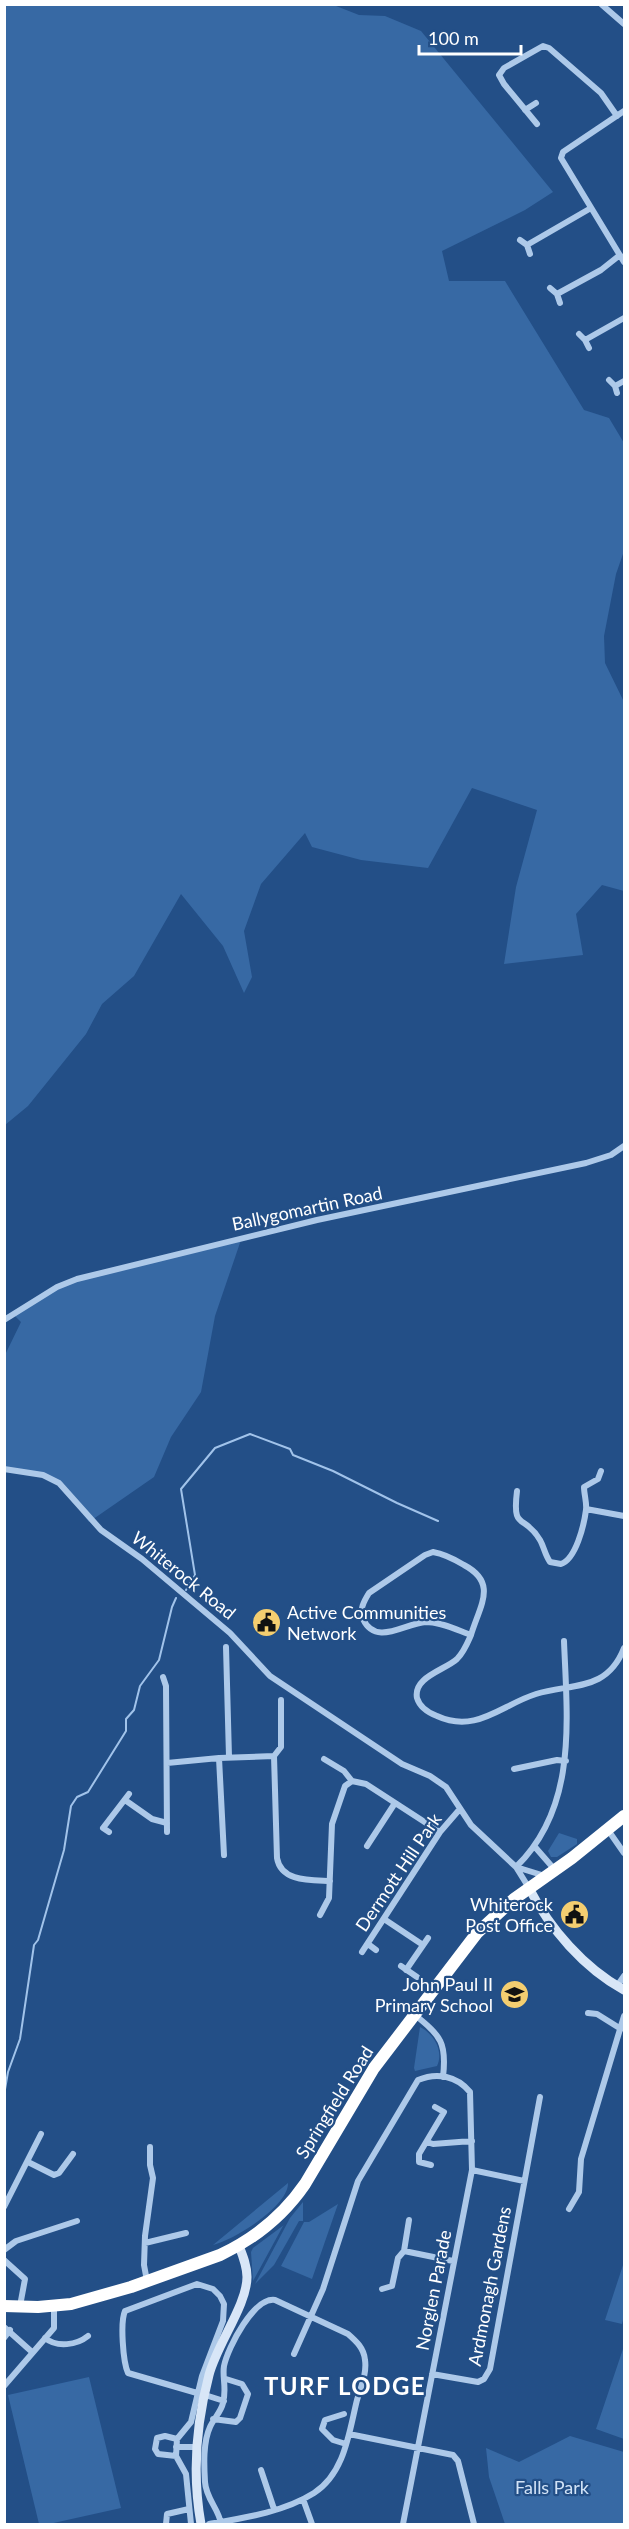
<svg xmlns="http://www.w3.org/2000/svg" width="629" height="2529" viewBox="0 0 629 2529" font-family="Lato,sans-serif">
<rect width="100%" height="100%" fill="#234f87"/>
<path fill="#3769a4" d="M 331,4 L 359,15 L 385,16 L 421,31 L 553,192 L 525,210 L 442,251 L 449,281 L 505,281 L 584,410 L 609,418 L 624,443 L 624,551 L 616,574 L 604,636 L 605,663 L 624,702 L 624,891 L 602,885 L 576,914 L 583,955 L 504,964 L 516,887 L 537,810 L 472,788 L 428,868 L 361,860 L 312,847 L 305,833 L 261,884 L 244,931 L 252,977 L 244,993 L 223,946 L 181,894 L 134,976 L 102,1004 L 86,1034 L 28,1106 L 5,1125 L 5,5 Z
M 242,1237 L 215,1316 L 201,1392 L 171,1437 L 154,1477 L 89,1522 L 59,1483 L 27,1472 L 5,1469 L 4,1357 L 21,1322 L 14,1315 L 43,1295 L 77,1279 Z
M 559,1833 L 577,1839 L 577,1844 L 557,1857 L 551,1857 L 548,1851 Z
M 420,2027 C 434,2034 444,2051 437,2066 L 415,2071 L 414,2068 Z
M 288,2183 C 289,2206 234,2240 213,2245 Z
M 303,2202 L 303,2221 L 299,2221 L 274,2265 L 255,2284 L 290,2218 Z
M 338,2204 L 312,2279 L 281,2266 L 304,2222 L 309,2222 Z
M 284,2225 L 283,2226 L 253,2281 L 251,2252 L 253,2248 Z
M 624,2262 L 624,2316 L 622,2324 L 605,2320 Z
M 624,2346 L 624,2439 L 596,2429 Z
M 89,2377 L 121,2508 L 49,2524 L 39,2524 L 8,2395 Z
M 570,2436 L 624,2452 L 624,2524 L 505,2524 L 489,2477 L 486,2448 L 519,2462 Z"/>
<g fill="none" stroke-linecap="round" stroke-linejoin="round">
<path stroke="#a1c3ea" stroke-width="2" d="M 186,1590 L 195,1575 L 181,1489 L 215,1448 L 250,1434 L 290,1449 L 293,1455 L 333,1471 L 397,1503 L 438,1521
M 4,2095 L 8,2072 L 20,2039 L 34,1945 L 38,1940 L 64,1850 L 71,1806 L 77,1797 L 88,1792 L 126,1731 L 126,1719 L 134,1710 L 140,1686 L 159,1660 L 172,1607 L 176,1598"/>
<path stroke="#adc9e9" stroke-width="6" d="M 601,4 L 624,24
M 525,110 L 536,103
M 624,111 L 563,152 L 561,158 L 624,262
M 537,124 L 504,84 L 499,75 L 504,68 L 543,46 L 549,48 L 601,93 L 617,116
M 520,240 L 527,245 L 530,254
M 527,245 L 591,208
M 550,288 L 557,294 L 560,303
M 557,294 L 601,270 L 620,255
M 579,334 L 585,340 L 589,348
M 585,340 L 624,318
M 609,380 L 615,386 L 617,393
M 615,386 L 624,381
M 4,1320 L 57,1287 L 77,1279 L 317,1220 L 586,1163 L 611,1155 L 624,1146
M 4,1469 L 43,1475 L 59,1483 L 101,1530 L 142,1559 L 230,1633 L 270,1676 L 402,1764 L 430,1776 L 446,1787 L 471,1825 L 516,1867 L 529,1888
M 517,1491 C 512,1532 524,1513 540,1540 C 544,1547 545,1555 550,1562 L 561,1564 C 576,1559 584,1525 586,1510 C 587,1503 584,1494 584,1487 L 598,1479 L 601,1471
M 586,1509 L 624,1516
M 433,1552 C 445,1554 454,1559 464,1565 C 498,1583 480,1605 471,1635 C 457,1630 441,1622 426,1622 C 405,1623 376,1647 363,1619 C 359,1610 364,1601 369,1593 L 425,1555 Z
M 471,1635 C 467,1644 464,1652 457,1659 C 445,1670 413,1677 417,1698 C 420,1708 429,1713 437,1716 C 476,1734 501,1705 536,1694 C 572,1683 607,1692 624,1648
M 226,1647 L 229,1757
M 163,1677 L 166,1686 L 167,1832
M 274,1756 L 281,1747 L 281,1700
M 219,1758 L 224,1855
M 324,1759 L 344,1771 L 352,1781
M 167,1763 L 219,1758 L 274,1756 L 277,1858 C 281,1882 311,1880 330,1881
M 514,1769 L 557,1760 L 566,1761
M 352,1781 L 366,1784 L 440,1832
M 125,1800 L 152,1819 L 167,1823
M 608,1830 L 624,1853
M 109,1832 L 103,1828 L 129,1794
M 367,1846 L 395,1803
M 535,1847 L 555,1870
M 545,1876 L 516,1867 C 578,1807 567,1719 564,1641
M 320,1915 L 329,1898 L 332,1824 L 345,1786 L 352,1781
M 384,1919 L 423,1945
M 368,1944 L 376,1950
M 362,1952 L 440,1832 L 459,1810
M 401,1966 L 417,1977
M 406,1970 L 428,1938
M 617,1986 L 624,1976
M 588,2013 L 597,2014 L 621,2029
M 415,2015 C 441,2036 447,2043 443,2077
M 427,2142 L 433,2144 L 472,2141
M 28,2162 L 54,2175 L 59,2173 L 73,2154
M 431,2165 L 419,2162 L 419,2154 L 444,2112 L 435,2107
M 472,2170 L 524,2181
M 4,2207 L 41,2134
M 569,2209 L 579,2192 L 581,2159 L 624,2016
M 145,2243 L 186,2233
M 4,2250 L 16,2241 L 77,2221
M 404,2251 L 453,2261
M 4,2260 L 25,2279 L 20,2306
M 147,2281 L 144,2265 L 145,2236 L 153,2178 L 150,2165 L 150,2147
M 382,2289 L 392,2286 L 398,2258 L 404,2251 L 409,2220
M 4,2327 L 32,2352
M 4,2338 L 10,2330
M 45,2338 C 57,2348 77,2345 88,2336
M 294,2354 L 323,2289 L 358,2181 L 418,2080 C 437,2072 457,2076 470,2092 L 472,2170 L 403,2524
M 432,2374 L 478,2382 L 484,2379 L 490,2369 L 540,2097
M 4,2386 L 54,2328 L 54,2307
M 205,2395 L 224,2401
M 344,2414 L 325,2420 L 322,2429 L 333,2440 L 346,2444
M 213,2419 L 236,2422 L 240,2418 L 248,2394 L 242,2384 L 226,2379
M 349,2434 L 453,2455 L 458,2461 L 474,2524
M 176,2447 L 196,2447
M 176,2456 L 158,2454 L 155,2449 L 157,2438 L 165,2436 L 177,2439
M 261,2470 L 274,2509
M 303,2499 L 312,2524
M 166,2524 L 167,2514 L 189,2509
M 191,2524 L 186,2474 L 176,2456 L 177,2439 L 191,2422 L 202,2376 L 223,2321 L 224,2304 L 220,2296 L 213,2289 L 197,2284 L 125,2311 C 120,2322 123,2362 128,2373 L 197,2393
M 209,2524 C 244,2518 284,2512 314,2493 C 345,2473 349,2432 357,2400 C 361,2387 367,2373 365,2360 C 364,2348 356,2341 348,2334 L 275,2300 C 254,2297 228,2347 224,2366 C 222,2378 227,2388 223,2403 C 221,2412 214,2418 210,2427 C 203,2442 204,2465 205,2482 C 206,2499 219,2509 221,2524"/>
<path stroke="#d8e6f7" stroke-width="9" d="M 529,1888 C 550,1929 584,1968 624,1990
M 201,2524 C 192,2474 196,2424 209,2375 C 217,2344 247,2305 247,2277 C 247,2266 243,2256 239,2246"/>
<path stroke="#fff" stroke-width="12" d="M 4,2306 L 38,2307 L 71,2304 L 131,2287 L 220,2255 C 256,2238 283,2216 305,2184 L 374,2068 L 477,1933 L 514,1899 L 572,1858 L 624,1816"/>
</g>
<defs>
<symbol id="civic-disc" viewBox="-11 -11 22 22"><circle r="9.5" fill="#f4ce70" stroke="#234f87"/><path d="M-.6-6.5H3V-4.5H.6V-3L4-1V1h2V6H-6V1h2V-1L-.6-3ZM-1.2 2.5V6h2.4V2.5Z" fill="#111"/></symbol>
<symbol id="school-disc" viewBox="-11 -11 22 22"><circle r="9.5" fill="#f4ce70" stroke="#234f87"/><path d="M0-5L7-2L0 1L-7-2ZM-4 1L0 2.5L4 1V4Q0 6-4 4Z" fill="#111"/></symbol>
</defs>
<g fill-rule="evenodd">
<use href="#civic-disc" x="250" y="1606" width="33" height="33"/>
<use href="#civic-disc" x="558" y="1898" width="33" height="33"/>
<use href="#school-disc" x="498" y="1978" width="33" height="33"/>
</g>
<g text-anchor="middle" dominant-baseline="central" stroke-width="4.5" stroke-linejoin="round" paint-order="stroke">
<g font-size="18" fill="#fff" stroke="#234f87">
<text transform="translate(307 1208) rotate(-12)">Ballygomartin Road</text>
<text transform="translate(184 1575) rotate(39)">Whiterock Road</text>
<text transform="translate(398 1872) rotate(-56)">Dermott Hill Park</text>
<text transform="translate(334 2102) rotate(-58)">Springfield Road</text>
<text transform="translate(489 2286) rotate(-79)">Ardmonagh Gardens</text>
<text transform="translate(433 2290) rotate(-79)">Norglen Parade</text>
</g>
<g font-size="18" fill="#fff" stroke="#234f87" text-anchor="end">
<text x="287" y="1612" text-anchor="start">Active Communities<tspan x="287" dy="21">Network</tspan></text>
<text x="553" y="1904">Whiterock<tspan x="553" dy="21">Post Office</tspan></text>
<text x="493" y="1984">John Paul II<tspan x="493" dy="21">Primary School</tspan></text>
</g>
<g font-size="18" fill="#d2e3f7" stroke="#234f87">
<text x="552" y="2487">Falls Park</text>
</g>
<g font-size="24" font-weight="bold" letter-spacing="1.5" fill="#fff" stroke="#234f87">
<text x="345" y="2385">TURF LODGE</text>
</g>
</g>
<rect width="629" height="2529" fill="none" stroke="#ffffff" stroke-width="12"/>
<path d="M419 45v9h102v-9" fill="none" stroke="#ffffff" stroke-width="3"/>
<text x="428" y="45" font-size="18" fill="#ffffff" stroke="#234f87" stroke-width="4.5" paint-order="stroke">100 m</text>
</svg>
